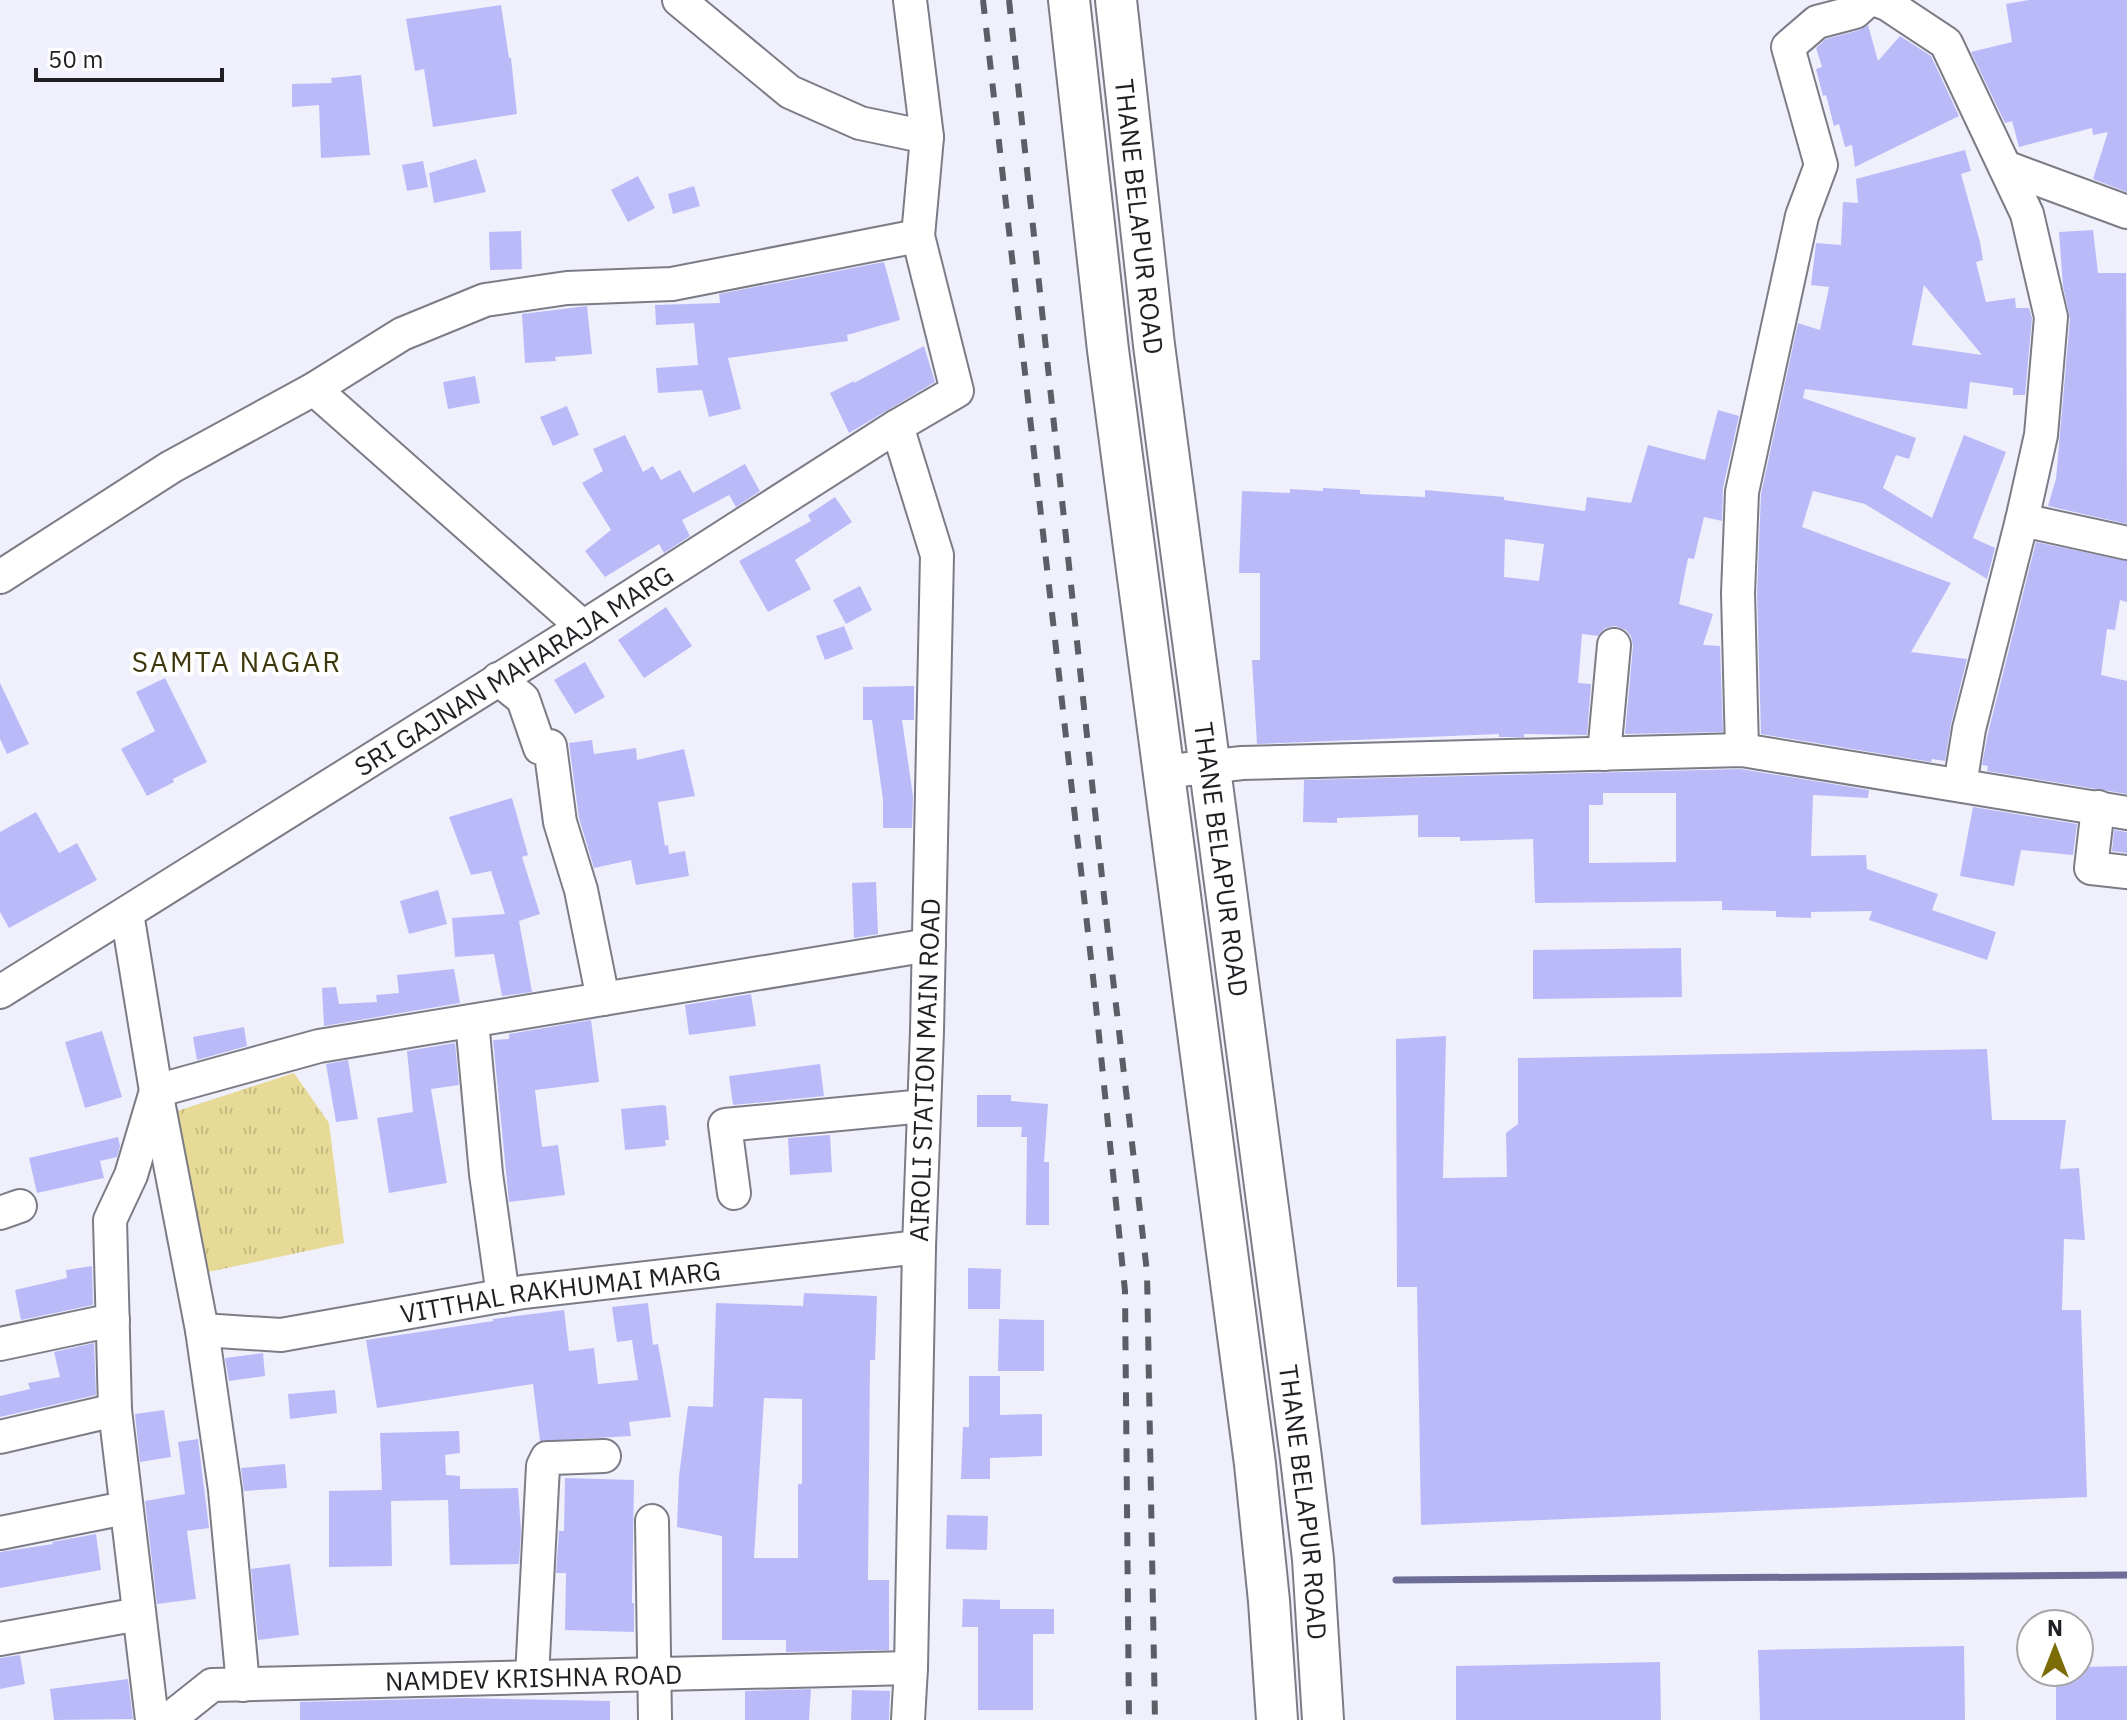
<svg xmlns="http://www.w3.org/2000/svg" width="2127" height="1720" viewBox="0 0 2127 1720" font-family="'IBM Plex Sans',sans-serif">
<defs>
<pattern id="park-tufts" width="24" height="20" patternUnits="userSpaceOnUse" patternTransform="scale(2)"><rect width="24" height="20" fill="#e6da96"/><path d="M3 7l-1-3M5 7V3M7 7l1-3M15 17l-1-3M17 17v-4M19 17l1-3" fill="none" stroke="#c5bb81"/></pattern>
</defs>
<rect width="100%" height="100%" fill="#eff0fc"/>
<path fill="url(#park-tufts)" d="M 294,1073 L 329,1123 L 344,1243 L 208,1272 L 174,1112 Z"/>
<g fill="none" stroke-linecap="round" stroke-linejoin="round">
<path stroke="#6e6d98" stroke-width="7" d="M 1396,1580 L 2127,1575"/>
</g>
<path fill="#bbbaf9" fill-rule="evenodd" d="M 2029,0 L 2127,0 L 2127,192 L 2093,179 L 2108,132 L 2093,135 L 2092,128 L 2019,147 L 2012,121 L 2005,123 L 1971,52 L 2012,42 L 2006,4 Z
M 501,5 L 509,58 L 511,58 L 517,114 L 433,127 L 424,69 L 415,71 L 406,19 Z
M 1868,25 L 1878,61 L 1900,36 L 1931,56 L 1959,116 L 1855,167 L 1852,145 L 1845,147 L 1839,124 L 1834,126 L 1826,95 L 1823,96 L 1816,69 L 1822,67 L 1816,48 L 1826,39 L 1860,30 Z
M 361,75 L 370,155 L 321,158 L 319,105 L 292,107 L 292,84 L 332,83 L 331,78 Z
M 1965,150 L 1971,171 L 1961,174 L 1980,242 L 1983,260 L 1976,262 L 1986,302 L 2015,298 L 2016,308 L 2029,308 L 2032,318 L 2025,395 L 2013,395 L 2013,388 L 1970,382 L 1967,409 L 1805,389 L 1803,398 L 1916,438 L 1909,459 L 1896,455 L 1883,488 L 1932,518 L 1964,435 L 2006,452 L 1973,538 L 1995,548 L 1987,579 L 1865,504 L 1813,491 L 1802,527 L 1951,583 L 1911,652 L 1967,659 L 1951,724 L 1945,761 L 1932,759 L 1931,762 L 1761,734 L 1757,593 L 1761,494 L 1798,323 L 1820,330 L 1829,287 L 1811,285 L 1816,243 L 1841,245 L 1843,202 L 1858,203 L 1856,179 ZM 1924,285 L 1982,355 L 1912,345 Z
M 476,159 L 486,192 L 434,203 L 429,173 Z
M 423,161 L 428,187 L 407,191 L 402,165 Z
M 638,176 L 655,208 L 628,222 L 611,190 Z
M 694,186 L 700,206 L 673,214 L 668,194 Z
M 2093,230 L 2098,273 L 2126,273 L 2127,524 L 2048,506 L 2056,479 L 2070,319 L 2063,286 L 2059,232 Z
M 521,231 L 522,269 L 490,270 L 489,232 Z
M 884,262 L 900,320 L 847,335 L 848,341 L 728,358 L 741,409 L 709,417 L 702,390 L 658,393 L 656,368 L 698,365 L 694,323 L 656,325 L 655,305 L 720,303 L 719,294 Z
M 587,306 L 592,354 L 555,357 L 556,361 L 525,363 L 522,314 Z
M 924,346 L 935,382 L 849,433 L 830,393 L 854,381 L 854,383 Z
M 475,376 L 480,403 L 448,409 L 443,382 Z
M 567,406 L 579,435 L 553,446 L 540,417 Z
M 1718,410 L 1739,416 L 1723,488 L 1722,521 L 1704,517 L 1694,559 L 1688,558 L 1679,604 L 1713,614 L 1703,645 L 1720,646 L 1723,732 L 1625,734 L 1633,646 L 1631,636 L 1626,630 L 1615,626 L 1605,628 L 1598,636 L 1582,634 L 1578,683 L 1591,684 L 1587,735 L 1524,734 L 1524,737 L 1499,737 L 1499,734 L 1257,744 L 1252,660 L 1260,660 L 1260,573 L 1239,573 L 1242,491 L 1290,493 L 1290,489 L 1323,491 L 1323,488 L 1360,490 L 1360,494 L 1425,497 L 1425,490 L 1447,492 L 1504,497 L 1504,500 L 1585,511 L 1587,497 L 1631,503 L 1648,445 L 1705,460 ZM 1505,539 L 1544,544 L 1539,581 L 1504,577 Z
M 625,435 L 643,472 L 653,466 L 661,480 L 680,470 L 693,493 L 745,464 L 760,491 L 736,507 L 729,495 L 682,520 L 690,536 L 664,553 L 659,544 L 605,577 L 585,551 L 611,530 L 582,483 L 603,471 L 593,449 Z
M 835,497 L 852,522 L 795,560 L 811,589 L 768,612 L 739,561 L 811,521 L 808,515 Z
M 2036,542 L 2127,561 L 2127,602 L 2120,600 L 2115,630 L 2107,629 L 2101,675 L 2127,681 L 2127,794 L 1987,771 L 1988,766 L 1982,765 L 1988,733 Z
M 860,586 L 872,610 L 846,624 L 833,600 Z
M 666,607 L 692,646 L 644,678 L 618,640 Z
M 844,626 L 853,649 L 825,660 L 816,636 Z
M 585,662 L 605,697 L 575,714 L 554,680 Z
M 165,678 L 207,762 L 173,779 L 174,782 L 147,796 L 121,749 L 155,731 L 136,692 Z
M 0,683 L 29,744 L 7,754 L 0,739 Z
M 914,686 L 914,720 L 902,720 L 913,796 L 912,828 L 883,828 L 883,800 L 872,720 L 863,720 L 863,687 Z
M 592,740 L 594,754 L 636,748 L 637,760 L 684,749 L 695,796 L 658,802 L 665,846 L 668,845 L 669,854 L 685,851 L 689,876 L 636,885 L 631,860 L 594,868 L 579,818 L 569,743 Z
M 1741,769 L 1869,790 L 1868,798 L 1813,795 L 1811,856 L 1866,855 L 1867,869 L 1938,894 L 1932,910 L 1996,932 L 1987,960 L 1869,920 L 1872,911 L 1811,912 L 1811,918 L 1776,917 L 1776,911 L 1722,910 L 1722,901 L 1535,903 L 1533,839 L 1460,841 L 1460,837 L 1418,837 L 1418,815 L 1337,818 L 1337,823 L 1303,822 L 1304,780 ZM 1603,793 L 1676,793 L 1676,862 L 1589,863 L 1589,805 L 1603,805 Z
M 512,798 L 528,855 L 522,857 L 540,914 L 519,921 L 532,992 L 502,996 L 494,954 L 455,957 L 452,918 L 505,914 L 491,871 L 471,875 L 449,817 Z
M 1973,807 L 2077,824 L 2073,855 L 2021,850 L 2014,886 L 1960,876 Z
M 36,812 L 59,853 L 77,843 L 97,880 L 9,928 L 0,912 L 0,832 Z
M 2114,830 L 2127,832 L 2127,853 L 2112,851 Z
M 876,882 L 878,934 L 854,938 L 852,883 Z
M 438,890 L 447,924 L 409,934 L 400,901 Z
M 1681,948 L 1682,997 L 1533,999 L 1533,950 Z
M 454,969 L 460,1003 L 324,1026 L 322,988 L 336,987 L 339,1004 L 377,1002 L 376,995 L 399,993 L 397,975 Z
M 751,994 L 756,1026 L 689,1035 L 685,1005 Z
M 591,1020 L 599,1082 L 535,1090 L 542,1147 L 558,1145 L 565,1195 L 509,1202 L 493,1040 L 509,1039 L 509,1034 Z
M 244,1027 L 247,1046 L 197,1060 L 193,1037 Z
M 102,1031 L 122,1097 L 85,1108 L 65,1042 Z
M 1446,1036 L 1443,1178 L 1507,1177 L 1506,1133 L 1518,1124 L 1518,1058 L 1987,1049 L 1992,1120 L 2066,1120 L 2060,1169 L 2079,1168 L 2085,1240 L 2064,1239 L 2062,1310 L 2081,1310 L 2087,1497 L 1421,1525 L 1417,1287 L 1397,1287 L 1396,1039 Z
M 455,1043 L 459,1085 L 431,1089 L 447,1183 L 389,1193 L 377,1118 L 413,1112 L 407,1051 Z
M 348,1060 L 358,1119 L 336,1122 L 326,1064 Z
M 820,1064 L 824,1096 L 733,1105 L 729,1076 Z
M 977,1095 L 1011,1095 L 1011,1101 L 1048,1104 L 1044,1162 L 1049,1162 L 1049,1225 L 1026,1225 L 1027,1137 L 1021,1137 L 1022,1127 L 977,1127 Z
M 662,1105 L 666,1106 L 669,1140 L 665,1140 L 666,1146 L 625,1150 L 621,1109 Z
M 830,1135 L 832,1172 L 790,1175 L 788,1138 Z
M 118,1137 L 120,1146 L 117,1157 L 100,1161 L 104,1178 L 37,1193 L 29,1158 Z
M 92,1266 L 93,1305 L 21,1320 L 15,1290 L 67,1278 L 66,1270 Z
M 968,1268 L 1001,1269 L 1000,1309 L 968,1309 Z
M 804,1293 L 877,1296 L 875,1360 L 870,1360 L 868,1580 L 889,1580 L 889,1650 L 786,1652 L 786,1640 L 722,1640 L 722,1536 L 677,1527 L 679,1476 L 688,1406 L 713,1407 L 716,1303 L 803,1306 ZM 764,1398 L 802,1399 L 802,1484 L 798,1484 L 798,1558 L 754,1558 Z
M 648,1303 L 653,1345 L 658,1344 L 671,1417 L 629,1422 L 631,1436 L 540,1441 L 533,1384 L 377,1408 L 366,1340 L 493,1321 L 493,1319 L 564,1310 L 569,1351 L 594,1348 L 598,1384 L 638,1380 L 632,1340 L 617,1342 L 612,1307 Z
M 999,1319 L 1044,1320 L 1044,1371 L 998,1371 Z
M 94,1343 L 96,1395 L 0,1417 L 0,1396 L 30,1389 L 28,1383 L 60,1377 L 54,1352 Z
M 263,1353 L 265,1376 L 229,1381 L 225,1358 Z
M 969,1376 L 1000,1376 L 1000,1415 L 1042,1414 L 1042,1456 L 990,1458 L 990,1479 L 961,1479 L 963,1427 L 969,1427 Z
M 335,1390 L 337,1413 L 290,1419 L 288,1394 Z
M 164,1410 L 171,1457 L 140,1462 L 135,1414 Z
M 459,1431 L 460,1453 L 445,1455 L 446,1475 L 460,1476 L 460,1489 L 518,1488 L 521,1531 L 519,1564 L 450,1565 L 448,1500 L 391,1501 L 392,1566 L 329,1567 L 329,1491 L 382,1490 L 380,1433 Z
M 198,1439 L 209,1528 L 187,1531 L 196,1599 L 157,1604 L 145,1501 L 185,1494 L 178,1442 Z
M 285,1464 L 287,1488 L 244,1491 L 241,1468 Z
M 565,1478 L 634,1480 L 632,1603 L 634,1603 L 634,1632 L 565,1630 L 566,1573 L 556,1573 L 559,1531 L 564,1531 Z
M 947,1515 L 988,1516 L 987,1550 L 946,1549 Z
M 96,1534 L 101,1570 L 0,1588 L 0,1552 L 53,1544 L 52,1542 Z
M 290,1564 L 299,1635 L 258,1640 L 251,1569 Z
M 963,1599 L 1000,1600 L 1000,1609 L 1054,1609 L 1054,1634 L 1033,1634 L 1033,1710 L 978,1710 L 978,1627 L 962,1627 Z
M 1964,1646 L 1965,1720 L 1760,1720 L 1758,1650 Z
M 20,1655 L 25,1684 L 0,1689 L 0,1658 Z
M 1660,1662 L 1661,1720 L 1456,1720 L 1456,1666 Z
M 2127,1666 L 2127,1720 L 2056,1720 L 2056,1672 L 2079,1672 L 2079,1667 Z
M 128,1679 L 133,1719 L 54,1720 L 50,1689 Z
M 811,1689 L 809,1720 L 745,1720 L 745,1691 Z
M 852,1690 L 890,1691 L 889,1720 L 851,1720 Z
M 461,1698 L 610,1701 L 610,1720 L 300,1720 L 300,1702 Z"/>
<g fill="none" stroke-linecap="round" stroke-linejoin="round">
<defs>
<g id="minor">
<path d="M 679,0 L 790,92 L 860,123 L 927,137"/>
<path d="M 1876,0 L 1887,4 L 1946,43 L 2027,214 L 2051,317 L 2041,435 L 2022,520 L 1969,729 L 1960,785"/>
<path d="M 2005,167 L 2127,212"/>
<path d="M 314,389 L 583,627"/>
<path d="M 897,426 L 937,555 L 927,1031 L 919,1247 L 911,1668 L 908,1720"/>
<path d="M 2022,520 L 2127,543"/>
<path d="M 0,577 L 171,467 L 314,389 L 402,334 L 485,300 L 567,288 L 672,284 L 918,236"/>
<path d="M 498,679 L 523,699 L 540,748 L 550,746 L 560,822 L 581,890 L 603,999"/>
<path d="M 1742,750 L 1738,593 L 1742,492 L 1802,216 L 1821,165 L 1788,47 L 1817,22 L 1855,12 L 1868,0"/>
<path d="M 1604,754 L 1614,645"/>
<path d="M 1162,772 L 1242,763 L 1742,750 L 2127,813"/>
<path d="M 2098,807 L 2091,868 L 2127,872"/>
<path d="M 127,913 L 156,1091 L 202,1330 L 225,1490 L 243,1685"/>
<path id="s1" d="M 0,992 L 583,627 L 897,426 L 957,391 L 918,236 L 927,137 L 910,0"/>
<path d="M 472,1021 L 486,1174 L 503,1296"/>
<path d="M 734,1193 L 725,1125 L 924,1106"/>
<path d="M 0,1213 L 20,1206"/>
<path id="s2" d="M 202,1330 L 281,1335 L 523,1292 L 919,1247"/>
<path d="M 0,1344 L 113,1320"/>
<path d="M 0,1437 L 115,1410"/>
<path d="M 652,1521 L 655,1720"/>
<path d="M 0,1533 L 125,1508"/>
<path d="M 0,1639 L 139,1614"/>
<path d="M 532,1677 L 543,1466 L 547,1458 L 552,1458 L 604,1456"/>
<path d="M 152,1720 L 115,1410 L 110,1220 L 131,1175 L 156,1091 L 319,1046 L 929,945"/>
<path id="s3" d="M 168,1720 L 212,1685 L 911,1668"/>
</g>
<g id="major">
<path d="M 1069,0 L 1108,350 L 1255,1464 L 1269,1601 L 1277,1720"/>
<path id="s4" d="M 1116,0 L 1154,345 L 1301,1458 L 1313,1559 L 1323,1720"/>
</g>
</defs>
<use href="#minor" stroke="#7c7c87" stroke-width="36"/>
<use href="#major" stroke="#7c7c87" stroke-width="44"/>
<use href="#minor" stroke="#fff" stroke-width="32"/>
<use href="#major" stroke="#fff" stroke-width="40"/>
<path stroke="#5d5e65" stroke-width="6" stroke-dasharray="14 14" stroke-linecap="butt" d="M 983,0 L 1093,977 L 1125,1291 L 1129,1720
M 1009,0 L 1111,962 L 1147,1272 L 1155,1720"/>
</g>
<g text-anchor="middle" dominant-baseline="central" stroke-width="8" stroke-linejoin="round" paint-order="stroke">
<g font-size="26" fill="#1f1f24" stroke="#fff">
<text stroke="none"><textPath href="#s4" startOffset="218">THANE BELAPUR ROAD</textPath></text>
<text stroke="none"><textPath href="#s1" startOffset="606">SRI GAJNAN MAHARAJA MARG</textPath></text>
<text stroke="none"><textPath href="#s4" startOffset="866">THANE BELAPUR ROAD</textPath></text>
<text transform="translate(924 1070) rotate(-88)">AIROLI STATION MAIN ROAD</text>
<text stroke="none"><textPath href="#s2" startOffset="362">VITTHAL RAKHUMAI MARG</textPath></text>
<text stroke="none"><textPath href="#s4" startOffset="1514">THANE BELAPUR ROAD</textPath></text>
<text stroke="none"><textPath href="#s3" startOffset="378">NAMDEV KRISHNA ROAD</textPath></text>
</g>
<g font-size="28" letter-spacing="2" fill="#3f380d" stroke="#fff">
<text x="237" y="661">SAMTA NAGAR</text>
</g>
</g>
<g transform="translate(2055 1648)"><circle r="38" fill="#ffffff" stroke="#a5a5a7" stroke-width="2"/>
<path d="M0-6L14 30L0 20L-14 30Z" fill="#7c6c06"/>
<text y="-12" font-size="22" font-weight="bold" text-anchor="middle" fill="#1f1f24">N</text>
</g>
<path d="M36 68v12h186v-12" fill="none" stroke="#1f1f24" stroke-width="4"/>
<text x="48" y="68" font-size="24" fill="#1f1f24" stroke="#ffffff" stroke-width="6" paint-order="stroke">50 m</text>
</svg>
